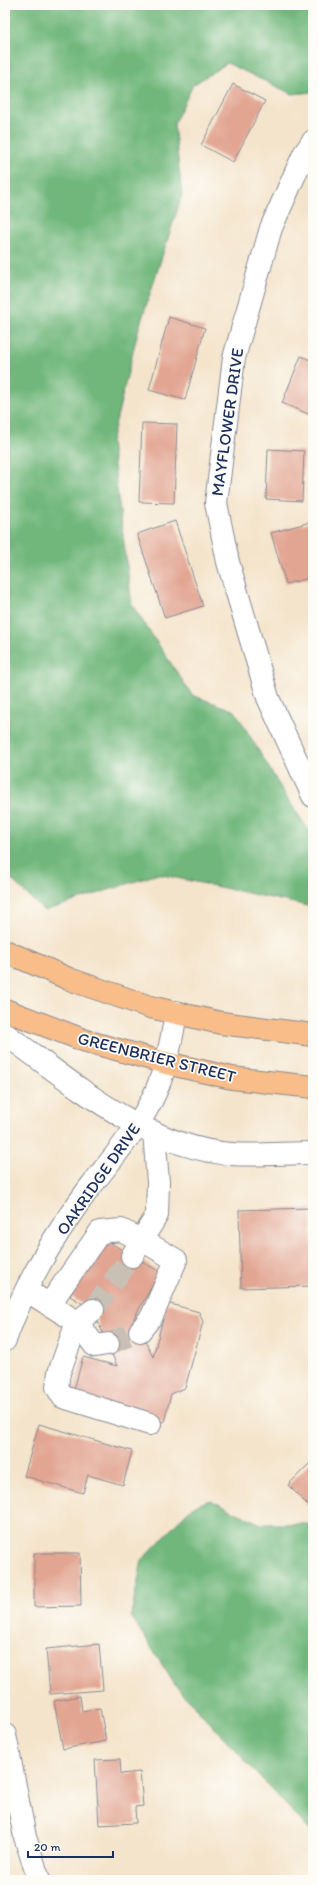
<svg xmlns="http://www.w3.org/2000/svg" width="318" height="1885" viewBox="0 0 318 1885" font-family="Itim,sans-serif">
<rect width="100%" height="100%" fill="#fdfcf7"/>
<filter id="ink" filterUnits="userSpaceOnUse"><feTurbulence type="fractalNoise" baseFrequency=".025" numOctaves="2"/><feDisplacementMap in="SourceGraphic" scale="8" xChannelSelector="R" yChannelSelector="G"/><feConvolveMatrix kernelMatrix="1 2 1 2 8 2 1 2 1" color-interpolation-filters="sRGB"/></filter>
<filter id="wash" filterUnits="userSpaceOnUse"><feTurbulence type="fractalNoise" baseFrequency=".012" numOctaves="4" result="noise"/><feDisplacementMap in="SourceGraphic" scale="16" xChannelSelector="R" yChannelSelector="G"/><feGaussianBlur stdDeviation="0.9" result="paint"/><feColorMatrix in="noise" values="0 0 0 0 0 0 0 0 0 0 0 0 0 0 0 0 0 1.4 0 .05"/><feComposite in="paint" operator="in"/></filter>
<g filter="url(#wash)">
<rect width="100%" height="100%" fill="#f4e4cb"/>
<path fill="#71b77c" stroke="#46736d" d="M 5,5 L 313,5 L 313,92 L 292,94 L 227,63 L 193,85 L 174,124 L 182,195 L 138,331 L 111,442 L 132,605 L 192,695 L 235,711 L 287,798 L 313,837 L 313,907 L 158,874 L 44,911 L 5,873 Z
M 210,1500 L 261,1524 L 313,1524 L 313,1834 L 175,1685 L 131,1616 L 142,1560 L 192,1507 Z"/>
<g id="blocks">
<path fill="#e2a592" d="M 233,84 L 265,101 L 233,162 L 201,145 Z
M 169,317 L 205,328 L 185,400 L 149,390 Z
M 301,356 L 313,361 L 313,416 L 282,403 Z
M 142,423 L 177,424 L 174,503 L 139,502 Z
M 268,449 L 304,451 L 302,501 L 266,499 Z
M 175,521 L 203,606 L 165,618 L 137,534 Z
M 310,522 L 313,533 L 313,577 L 286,584 L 271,533 Z
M 311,1208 L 313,1286 L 241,1288 L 239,1210 Z
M 104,1239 L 160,1272 L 134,1318 L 153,1357 L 167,1303 L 199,1312 L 203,1322 L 185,1388 L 171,1394 L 164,1422 L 72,1397 L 83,1357 L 117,1366 L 93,1310 L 70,1296 Z
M 39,1424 L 132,1451 L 123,1485 L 88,1475 L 83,1493 L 24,1476 Z
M 313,1460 L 313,1510 L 288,1485 Z
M 34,1553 L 80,1553 L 81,1606 L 34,1607 Z
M 99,1644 L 103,1690 L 50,1694 L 46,1649 Z
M 80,1696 L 82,1711 L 100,1708 L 106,1741 L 63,1749 L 54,1701 Z
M 120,1759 L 121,1774 L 140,1772 L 143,1806 L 135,1807 L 136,1823 L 99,1825 L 95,1760 Z"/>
</g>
</g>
<g filter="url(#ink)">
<use href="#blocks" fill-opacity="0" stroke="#888a94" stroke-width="1"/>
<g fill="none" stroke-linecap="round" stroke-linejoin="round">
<path stroke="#c9c0b5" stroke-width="22" stroke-dasharray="22 11" stroke-linecap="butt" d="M 93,1310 L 132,1256
M 108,1344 L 140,1331"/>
<defs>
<path id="minor" d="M 313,141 L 304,154 L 271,228 L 234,358 L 216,503 L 228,562 L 268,698 L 313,796
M 5,1034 C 72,1082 145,1147 231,1154 C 258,1156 286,1153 313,1153
M 132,1256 L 157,1215 L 158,1182 L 154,1132
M 37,1297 L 77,1322 L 95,1346 L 108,1344
M 49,1305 L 100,1232 L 121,1230 L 142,1240 L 176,1260 L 152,1316 L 140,1331
M 93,1310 L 77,1322 L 59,1373 L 57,1387 L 63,1397 L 150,1424
M 5,1340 C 24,1286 53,1237 87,1191 C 110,1161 141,1126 156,1091 C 167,1066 172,1039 176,1012
M 5,1735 L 25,1837 L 39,1880"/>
<path id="major" d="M 5,951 L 69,979 L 150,1007 L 221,1023 L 313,1035
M 5,1010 L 86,1041 L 166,1063 L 232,1078 L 313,1087"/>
</defs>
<use href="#minor" stroke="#888a94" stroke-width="24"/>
<use href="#major" stroke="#888a94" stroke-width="24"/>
<use href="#minor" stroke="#fff" stroke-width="22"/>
<use href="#major" stroke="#f8bd89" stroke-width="22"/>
</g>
</g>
<g text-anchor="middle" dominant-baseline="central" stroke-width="3.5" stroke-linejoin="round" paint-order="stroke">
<g font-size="17" fill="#1b2f5e" stroke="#fdfcf7">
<text transform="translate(227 422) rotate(-82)">MAYFLOWER DRIVE</text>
<text transform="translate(157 1057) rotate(14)">GREENBRIER STREET</text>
<text transform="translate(98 1179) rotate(-55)">OAKRIDGE DRIVE</text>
</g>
</g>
<rect width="318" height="1885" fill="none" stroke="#fdfcf7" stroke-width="20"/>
<path d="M28 1851v6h85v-6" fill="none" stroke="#1b2f5e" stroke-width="2"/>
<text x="34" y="1851" font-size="12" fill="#1b2f5e" stroke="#fdfcf7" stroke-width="3" paint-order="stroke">20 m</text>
</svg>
